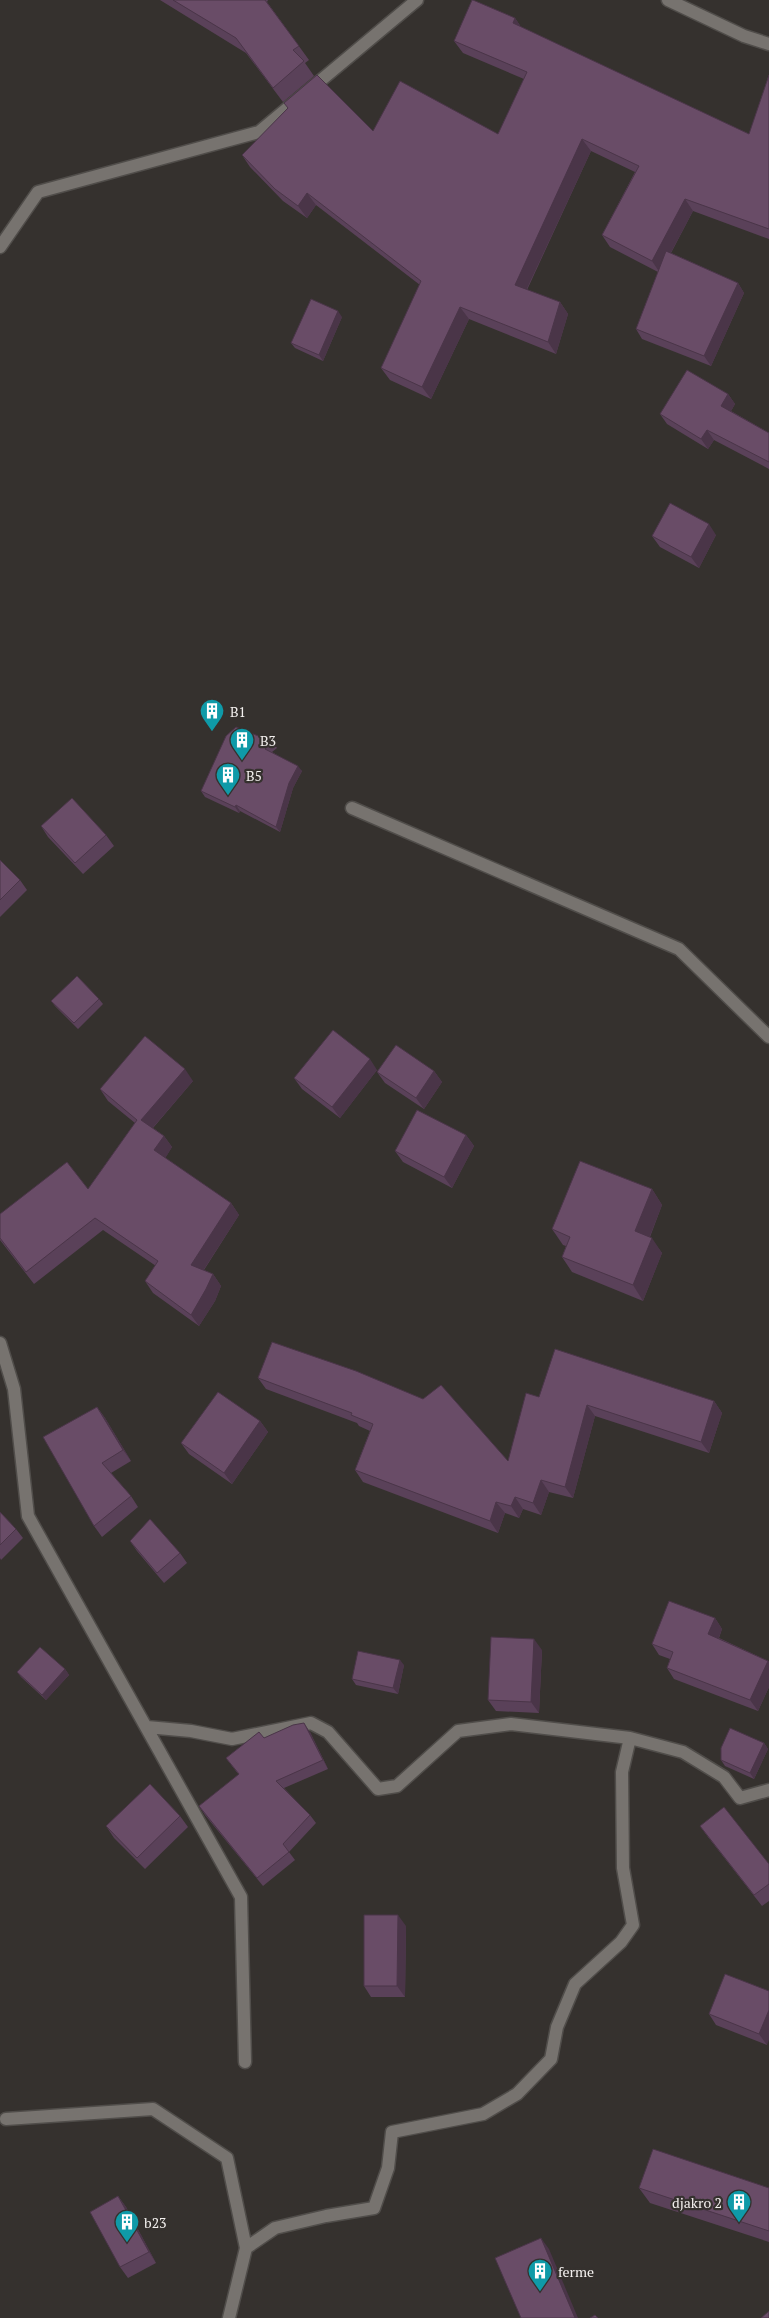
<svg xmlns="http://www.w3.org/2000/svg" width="769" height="2318" viewBox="0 0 769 2318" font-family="'PT Serif',serif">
<rect width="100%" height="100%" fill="#35312e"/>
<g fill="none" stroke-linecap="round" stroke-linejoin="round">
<defs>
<path id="minor" d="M 668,0 L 744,36 L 769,44
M 0,247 L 38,192 L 259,132 L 417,0
M 352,808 L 679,949 L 769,1037
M 0,1343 L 14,1389 L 28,1516 L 241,1897 L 245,2062
M 147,1727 L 191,1731 L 232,1739 L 311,1723 L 328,1732 L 378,1789 L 397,1786 L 458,1731 L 511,1724 L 630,1738 L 683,1752 L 724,1777 L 740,1798 L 769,1790
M 6,2119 L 153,2109 L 227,2158 L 246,2248 L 229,2318
M 246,2248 L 275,2228 L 326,2216 L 374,2208 L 388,2168 L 392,2132 L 483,2114 L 517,2094 L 551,2059 L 557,2027 L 575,1984 L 621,1942 L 633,1925 L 623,1868 L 622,1772 L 630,1738"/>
</defs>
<use href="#minor" stroke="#504d4a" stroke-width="15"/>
<use href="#minor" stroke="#77736f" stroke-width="12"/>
</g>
<path fill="#5a4159" d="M 160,0 L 268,0 L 267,2 L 309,60 L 305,63 L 314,76 L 283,102 L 246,53 Z
M 515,18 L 521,27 L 749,134 L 769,75 L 769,239 L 693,211 L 671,253 L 738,283 L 744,293 L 711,366 L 642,339 L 636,329 L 658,272 L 610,247 L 602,235 L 635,172 L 591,151 L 527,290 L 560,302 L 568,314 L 556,354 L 469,319 L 431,399 L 390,380 L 381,368 L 420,285 L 316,205 L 307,218 L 283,201 L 250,167 L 242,155 L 373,131 L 498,134 L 524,79 L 463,53 L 454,41 Z
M 342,317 L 323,361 L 295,348 L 291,343 Z
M 728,394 L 735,404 L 731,411 L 769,433 L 769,469 L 714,440 L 708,449 L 667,424 L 660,414 Z
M 716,535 L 699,568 L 660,547 L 652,536 Z
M 273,742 L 277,748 L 272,752 L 302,771 L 293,788 L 280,832 L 240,811 L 239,813 L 205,797 L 201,791 Z
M 41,826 L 106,835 L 114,846 L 83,874 L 48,837 Z
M 0,860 L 20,880 L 27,890 L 0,917 Z
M 99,999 L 103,1004 L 78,1029 L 55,1006 L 51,1001 Z
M 377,1070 L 340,1118 L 302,1089 L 294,1078 Z
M 434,1071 L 442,1082 L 424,1109 L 385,1083 L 377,1072 Z
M 193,1081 L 153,1128 L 164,1136 L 172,1147 L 165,1158 L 231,1203 L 239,1215 L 204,1270 L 213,1274 L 221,1286 L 215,1301 L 199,1326 L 153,1293 L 145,1281 L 156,1266 L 103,1230 L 34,1284 L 0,1240 L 0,1214 L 88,1189 L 135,1123 L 108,1101 L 100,1089 Z
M 466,1135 L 474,1146 L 452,1188 L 403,1162 L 395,1151 Z
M 652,1189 L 662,1205 L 650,1237 L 662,1253 L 643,1301 L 572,1272 L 562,1257 L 566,1246 L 563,1245 L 552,1229 Z
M 258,1378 L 508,1461 L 539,1397 L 714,1401 L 722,1413 L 709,1453 L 595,1416 L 573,1498 L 549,1492 L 541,1515 L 523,1509 L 519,1518 L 505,1513 L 498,1533 L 363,1482 L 355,1470 L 370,1431 L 359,1426 L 357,1423 L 266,1389 Z
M 97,1407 L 105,1418 L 131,1461 L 111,1473 L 131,1496 L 138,1507 L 102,1537 L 94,1526 Z
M 260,1421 L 268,1432 L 232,1484 L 189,1454 L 181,1443 Z
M 0,1512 L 16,1529 L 23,1538 L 1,1560 L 0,1558 Z
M 130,1541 L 180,1553 L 187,1563 L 164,1583 L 137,1551 Z
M 715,1618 L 722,1629 L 719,1638 L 768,1661 L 769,1662 L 769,1687 L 758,1711 L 674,1679 L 667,1668 L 670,1659 L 659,1655 L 652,1644 Z
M 542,1650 L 539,1713 L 496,1711 L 488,1700 Z
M 404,1665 L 398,1694 L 356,1685 L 352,1679 Z
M 65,1669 L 69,1675 L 46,1700 L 21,1677 L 17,1672 Z
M 310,1732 L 328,1769 L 284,1788 L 310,1815 L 316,1823 L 289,1852 L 295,1860 L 263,1886 L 205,1815 L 199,1806 L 239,1775 L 226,1758 L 264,1738 Z
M 764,1743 L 768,1749 L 754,1779 L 725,1766 L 721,1760 Z
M 180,1816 L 188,1827 L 145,1869 L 114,1838 L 106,1826 Z
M 700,1826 L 769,1864 L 769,1901 L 762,1906 L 708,1837 Z
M 406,1926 L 405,1997 L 371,1997 L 364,1986 Z
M 769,1991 L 767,2045 L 716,2025 L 709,2014 Z
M 639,2188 L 769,2188 L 769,2242 L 650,2203 Z
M 118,2196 L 126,2207 L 156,2263 L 128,2278 L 120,2267 Z"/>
<path fill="#4a3548" d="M 515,18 L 523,30 L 513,23 Z
M 582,139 L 591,151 L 523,297 L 515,285 Z
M 307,193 L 316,205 L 307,218 L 298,206 Z
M 685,199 L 693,211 L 660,273 L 652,261 Z
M 738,283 L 744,293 L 711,366 L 704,356 Z
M 560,302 L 568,314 L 556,354 L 548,342 Z
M 460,307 L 469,319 L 431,399 L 422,387 Z
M 338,311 L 342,317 L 323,361 L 319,355 Z
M 728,394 L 735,404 L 728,416 L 721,406 Z
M 707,430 L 714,440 L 708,449 L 701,439 Z
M 709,524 L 716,535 L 699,568 L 691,557 Z
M 298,766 L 302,771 L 293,788 L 280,832 L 276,827 L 289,783 Z
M 236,805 L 240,811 L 239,813 L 235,807 Z
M 370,1059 L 377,1070 L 340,1118 L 332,1107 Z
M 185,1069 L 193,1081 L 149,1132 L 141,1120 Z
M 434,1071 L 442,1082 L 424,1109 L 416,1098 Z
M 466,1135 L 474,1146 L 452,1188 L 444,1177 Z
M 164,1136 L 172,1147 L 163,1162 L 154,1150 Z
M 652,1189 L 662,1205 L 646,1246 L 635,1231 Z
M 231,1203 L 239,1215 L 199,1277 L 191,1265 Z
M 652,1238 L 662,1253 L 643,1301 L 633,1285 Z
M 213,1274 L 221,1286 L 215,1301 L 199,1326 L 191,1315 Z
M 714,1401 L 722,1413 L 709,1453 L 701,1442 Z
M 587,1405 L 595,1416 L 573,1498 L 565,1487 Z
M 97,1407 L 105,1418 L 131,1461 L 123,1450 Z
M 260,1421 L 268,1432 L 232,1484 L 224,1473 Z
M 541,1480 L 549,1492 L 541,1515 L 533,1503 Z
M 515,1497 L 523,1509 L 519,1518 L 511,1506 Z
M 496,1502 L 505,1513 L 498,1533 L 490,1521 Z
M 715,1618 L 722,1629 L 716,1645 L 708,1634 Z
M 534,1639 L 542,1650 L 539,1713 L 531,1702 Z
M 400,1660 L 404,1665 L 398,1694 L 393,1688 Z
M 768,1661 L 769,1662 L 769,1687 L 758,1711 L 750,1700 Z
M 65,1669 L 69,1675 L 46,1700 L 42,1695 Z
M 304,1723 L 310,1732 L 328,1769 L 323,1760 Z
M 764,1743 L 768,1749 L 754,1779 L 750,1773 Z
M 398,1915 L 406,1926 L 405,1997 L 397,1986 Z
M 769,2010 L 769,2040 L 767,2045 L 759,2034 Z
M 118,2196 L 126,2207 L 156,2263 L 149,2252 Z
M 541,2238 L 549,2249 L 578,2318 L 575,2318 Z"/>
<path fill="#694c67" stroke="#4a3548" d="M 173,0 L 265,0 L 299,46 L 293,50 L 304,61 L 273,88 L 236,38 Z
M 472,0 L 473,0 L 515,18 L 513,23 L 749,134 L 769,75 L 769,229 L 685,199 L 652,261 L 602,235 L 639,166 L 582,139 L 515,285 L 560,302 L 548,342 L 460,307 L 422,387 L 381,368 L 421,281 L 307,193 L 298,206 L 275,189 L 242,155 L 288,108 L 284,103 L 317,75 L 373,131 L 400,81 L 498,134 L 527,72 L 454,41 Z
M 666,251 L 738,283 L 704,356 L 636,329 Z
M 311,299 L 338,311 L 319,355 L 291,343 Z
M 687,370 L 728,394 L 721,406 L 769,433 L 769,462 L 707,430 L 701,439 L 660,414 Z
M 670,503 L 709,524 L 691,557 L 652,536 Z
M 236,727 L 273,742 L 265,749 L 298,766 L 289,783 L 276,827 L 236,805 L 235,807 L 201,791 L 226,736 Z
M 72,798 L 106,835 L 75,863 L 41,826 Z
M 0,860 L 20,880 L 0,900 Z
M 77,976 L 99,999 L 74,1023 L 51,1001 Z
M 333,1030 L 370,1059 L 332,1107 L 294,1078 Z
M 145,1036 L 185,1069 L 141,1120 L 164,1136 L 154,1150 L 231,1203 L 191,1265 L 213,1274 L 206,1289 L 191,1315 L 145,1281 L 158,1261 L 95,1218 L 26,1272 L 0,1238 L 0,1214 L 67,1162 L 88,1189 L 137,1120 L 100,1089 Z
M 396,1045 L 434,1071 L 416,1098 L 377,1072 Z
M 417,1110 L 466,1135 L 444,1177 L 395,1151 Z
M 580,1161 L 652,1189 L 635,1231 L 652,1238 L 633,1285 L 562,1257 L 570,1237 L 552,1229 Z
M 272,1342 L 356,1371 L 423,1399 L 441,1385 L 508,1461 L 526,1393 L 539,1397 L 555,1349 L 714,1401 L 701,1442 L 587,1405 L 565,1487 L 541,1480 L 533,1503 L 515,1497 L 511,1506 L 496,1502 L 490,1521 L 355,1470 L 373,1424 L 351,1415 L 352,1413 L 258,1378 Z
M 218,1392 L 260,1421 L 224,1473 L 181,1443 Z
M 97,1407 L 123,1450 L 102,1463 L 131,1496 L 94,1526 L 43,1437 Z
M 0,1512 L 16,1529 L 0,1545 Z
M 150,1519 L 180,1553 L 157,1573 L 130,1541 Z
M 669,1601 L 715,1618 L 708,1634 L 768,1661 L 750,1700 L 667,1668 L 673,1652 L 652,1644 Z
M 491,1637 L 534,1639 L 531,1702 L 488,1700 Z
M 40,1647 L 65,1669 L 42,1695 L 17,1672 Z
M 358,1651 L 400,1660 L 393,1688 L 352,1679 Z
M 304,1723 L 323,1760 L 276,1781 L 310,1815 L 283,1844 L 289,1852 L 257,1878 L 199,1806 L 239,1774 L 226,1758 L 259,1732 L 264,1738 L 293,1725 Z
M 730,1728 L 764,1743 L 750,1773 L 721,1760 L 721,1748 Z
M 150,1784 L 180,1816 L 137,1858 L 106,1826 Z
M 724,1807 L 769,1864 L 769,1884 L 754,1895 L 700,1826 Z
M 364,1915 L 398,1915 L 397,1986 L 364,1986 Z
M 725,1974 L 769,1991 L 769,2010 L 759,2034 L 709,2014 Z
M 653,2149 L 769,2188 L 769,2231 L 639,2188 Z
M 118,2196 L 149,2252 L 120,2267 L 90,2212 Z
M 541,2238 L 575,2318 L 521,2318 L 495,2258 Z
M 769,2311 L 769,2318 L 761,2318 Z
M 595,2315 L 598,2318 L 590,2318 Z"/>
<defs>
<symbol id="building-pin" viewBox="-11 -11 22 30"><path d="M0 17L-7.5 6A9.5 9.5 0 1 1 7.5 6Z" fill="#0f9aa8" stroke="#35312e"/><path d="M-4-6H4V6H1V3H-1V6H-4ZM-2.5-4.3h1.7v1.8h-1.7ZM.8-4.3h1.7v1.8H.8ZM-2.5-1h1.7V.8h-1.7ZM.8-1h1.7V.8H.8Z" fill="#fff"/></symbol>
</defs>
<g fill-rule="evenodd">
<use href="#building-pin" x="198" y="697" width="28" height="38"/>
<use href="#building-pin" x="228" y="726" width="28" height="38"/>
<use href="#building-pin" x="214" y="761" width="28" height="38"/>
<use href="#building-pin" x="725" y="2188" width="28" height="38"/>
<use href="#building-pin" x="113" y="2208" width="28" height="38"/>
<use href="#building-pin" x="526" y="2257" width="28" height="38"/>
</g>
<g text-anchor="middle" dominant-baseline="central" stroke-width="4.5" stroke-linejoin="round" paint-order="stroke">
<g font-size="14" fill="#f3f0ee" stroke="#35312e" text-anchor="start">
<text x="230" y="711">B1</text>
<text x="260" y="740">B3</text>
<text x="246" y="775">B5</text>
<text x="722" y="2202" text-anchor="end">djakro 2</text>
<text x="144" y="2222">b23</text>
<text x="558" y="2271">ferme</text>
</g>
</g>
</svg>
